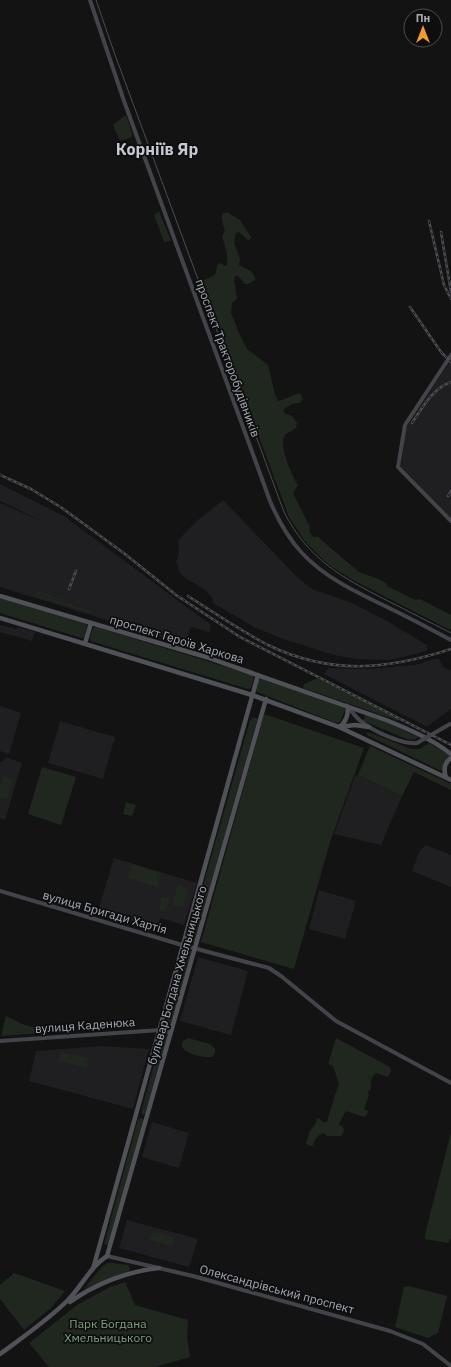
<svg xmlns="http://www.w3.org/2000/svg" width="451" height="1367" viewBox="0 0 451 1367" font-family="'IBM Plex Sans',sans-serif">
<rect width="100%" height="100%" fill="#131314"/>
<path fill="#1f1f21" d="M 451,360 L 451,519 L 401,466 L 406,428 Z
M 0,484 L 64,516 L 211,625 L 209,632 L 191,627 L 184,644 L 0,587 L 0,503 L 47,523 L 0,501 Z
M 223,500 L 297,577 L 312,589 L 352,603 L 387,621 L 427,645 L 427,651 L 390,660 L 356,659 L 334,655 L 283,639 L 254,627 L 213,603 L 212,598 L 205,590 L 185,578 L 180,573 L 176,562 L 179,552 L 178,541 L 184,534 L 198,520 Z
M 0,625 L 16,629 L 17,627 L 35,632 L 32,641 L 0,632 Z
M 438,658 L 444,668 L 451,670 L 451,709 L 427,727 L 324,674 L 328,668 L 366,669 L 415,665 Z
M 0,706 L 21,713 L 9,754 L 0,751 Z
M 60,721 L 115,737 L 103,779 L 48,763 Z
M 6,757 L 22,763 L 5,820 L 0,818 L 0,762 L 2,762 Z
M 358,775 L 402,796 L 381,845 L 334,834 L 355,776 Z
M 426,845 L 451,855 L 451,887 L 412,871 L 420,850 Z
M 114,858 L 197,883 L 184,925 L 160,918 L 157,928 L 98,911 Z
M 319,890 L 356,901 L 345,939 L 309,929 Z
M 198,957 L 248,971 L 231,1035 L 180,1021 Z
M 101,1046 L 149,1049 L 133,1109 L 29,1081 L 36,1051 Z
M 152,1122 L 189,1133 L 179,1168 L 142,1157 Z
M 127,1220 L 198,1239 L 189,1267 L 119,1248 Z"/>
<path fill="#1f271f" d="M 124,116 L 127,117 L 132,133 L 132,137 L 120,141 L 113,125 Z
M 159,211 L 171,241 L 164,242 L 163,239 L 154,215 Z
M 227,212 L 240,220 L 251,237 L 251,239 L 248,240 L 239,232 L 236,233 L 234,243 L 240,259 L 239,265 L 251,271 L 255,277 L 255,280 L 248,284 L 245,284 L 238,276 L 235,276 L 234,280 L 237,299 L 232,303 L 231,313 L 240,335 L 247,349 L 268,365 L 275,394 L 278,401 C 286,399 292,395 300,393 L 303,399 L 300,403 L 292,404 L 284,409 L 284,413 L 292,416 L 297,423 L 296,428 C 293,430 288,433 285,435 C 278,444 292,476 298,485 L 293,493 L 309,525 L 310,533 L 313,537 L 318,537 L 359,572 L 381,580 L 386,583 L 387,586 L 415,600 L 420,599 L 451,615 L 451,629 L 448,629 L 353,580 L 332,567 L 320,557 L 304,540 L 289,517 L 201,282 C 212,275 216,279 217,265 L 219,263 L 222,264 L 225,266 L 227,265 L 227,254 L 222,236 L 225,231 L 222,221 L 222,214 Z
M 37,591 L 63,600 L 63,601 L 39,594 L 38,595 L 91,611 L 90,613 L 35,596 Z
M 0,598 L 86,624 L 87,626 L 84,637 L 81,638 L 0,613 Z
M 96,627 L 252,675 L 254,678 L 251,688 L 248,689 L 90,641 L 90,638 L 93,628 Z
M 262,678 L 344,706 L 345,710 L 340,722 L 336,723 L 257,692 L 256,690 L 258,679 Z
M 316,679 L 319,679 L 399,719 L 399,721 L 303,688 L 304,684 Z
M 264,714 L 364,748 L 330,842 L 294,969 L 201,942 Z
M 366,714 L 419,737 L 414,740 L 407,739 L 363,721 Z
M 253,717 L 257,718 L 257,721 L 195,941 L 192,945 L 188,942 L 188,939 L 250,720 Z
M 368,732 L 411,749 L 419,749 L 429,743 L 451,756 L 444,762 L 441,771 L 367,735 L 366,733 Z
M 370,746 L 451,784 L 451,790 L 414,772 L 402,796 L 358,775 Z
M 42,767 L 76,777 L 61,825 L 28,814 Z
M 3,776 L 13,779 L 7,799 L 0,797 L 0,786 Z
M 126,802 L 136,805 L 132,816 L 123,814 Z
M 132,864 L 161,873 L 157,887 L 128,878 Z
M 178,885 L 188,888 L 183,908 L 172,905 Z
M 162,896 L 170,898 L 166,912 L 159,910 Z
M 187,950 L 192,951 L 172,1025 L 168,1026 L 166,1023 L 185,952 Z
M 6,1016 L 22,1024 L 44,1030 L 43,1033 L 1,1036 Z
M 165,1034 L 168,1036 L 145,1114 L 143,1115 L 141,1112 L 162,1035 Z
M 188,1038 L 210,1044 L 215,1049 L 215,1053 L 212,1057 C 203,1058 186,1054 182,1047 L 182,1042 Z
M 336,1038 L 390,1067 L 391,1071 L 388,1077 L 376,1073 C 370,1078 371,1082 371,1089 L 368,1092 L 369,1095 L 364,1109 L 368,1111 L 367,1115 L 364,1117 L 346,1111 L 339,1124 L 343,1127 L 344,1131 L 341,1136 L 327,1136 L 323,1133 C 317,1136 315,1139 313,1145 L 311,1146 L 306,1144 L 310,1131 L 316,1123 L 317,1118 L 320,1119 L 323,1122 L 327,1122 L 334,1098 L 339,1084 L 333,1066 L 328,1064 Z
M 61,1052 L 89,1058 L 87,1068 L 58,1061 Z
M 141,1118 L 144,1120 L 109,1246 L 104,1244 L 138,1119 Z
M 451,1132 L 451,1238 L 448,1243 L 425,1239 L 425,1234 Z
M 153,1231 L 174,1237 L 172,1246 L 150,1240 Z
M 107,1263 L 114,1263 L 128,1265 L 130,1268 L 129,1271 L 84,1289 L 101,1268 Z
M 14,1273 L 65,1291 L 51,1308 L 24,1330 L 0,1299 L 0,1285 Z
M 125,1282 L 135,1305 L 188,1320 L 187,1337 L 190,1357 L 155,1367 L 49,1367 L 29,1343 L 77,1305 L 110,1287 Z
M 409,1286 L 447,1296 L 438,1333 L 428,1338 L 395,1327 L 404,1287 Z"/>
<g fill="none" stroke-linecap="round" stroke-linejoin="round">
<path stroke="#424449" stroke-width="4" d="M 90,0 L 124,101 L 270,501 C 278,520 288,538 302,553 C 325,578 358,593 389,608 C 410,618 430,629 451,640
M 451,355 L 405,425 L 398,467 L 451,521
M 347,706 C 352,711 356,718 362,722 C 373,731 403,745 417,743
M 0,891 L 182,945 L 269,968 L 281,976 L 336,1021 L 451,1083
M 0,1041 L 160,1030 L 171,1033
M 107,1256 L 193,1276 L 390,1331 L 423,1344 L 451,1366"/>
<path stroke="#505258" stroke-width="4.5" d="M 0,596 L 206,657 L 386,720 C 408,729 432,739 451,754
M 0,618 L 252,695 L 339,727 L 451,780
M 85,643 L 91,623
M 339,727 L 355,725 L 369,727
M 339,727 C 346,723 349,713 347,706
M 446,777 C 443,769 444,763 451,758
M 107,1256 L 266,699
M 93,1269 L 258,675
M 70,1302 C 95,1284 128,1271 159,1268
M 0,1354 C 23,1337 48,1320 68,1300 C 82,1286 90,1267 107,1256"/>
<path stroke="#4b4d52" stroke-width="1" d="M 96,0 L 114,52 L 284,512 C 308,559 341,577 386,600 C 408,611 429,622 451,633"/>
<defs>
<path id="rail" d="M 429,221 L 444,285 L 451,299
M 441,232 L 451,292
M 410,307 L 441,352 L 451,362
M 412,423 C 423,407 432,389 451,382
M 0,475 L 31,489 L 62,508 L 125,554 L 176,595 L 240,637 L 451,745
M 448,496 L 451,491
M 69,589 L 76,571
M 188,596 C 214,613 241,631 268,645 C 330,675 388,670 451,649"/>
</defs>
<use href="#rail" stroke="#4b4d52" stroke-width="2.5"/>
<use href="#rail" stroke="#0e0e0f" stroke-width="1" stroke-dasharray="3" stroke-linecap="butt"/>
<path stroke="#424449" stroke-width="4" d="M 417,743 L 450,724"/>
</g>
<g text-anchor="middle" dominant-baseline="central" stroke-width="3.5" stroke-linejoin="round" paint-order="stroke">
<g font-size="12" fill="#a4abb5" stroke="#0e0e0f">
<text transform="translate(228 358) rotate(70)">проспект Тракторобудівників</text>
<text transform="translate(177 639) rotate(17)">проспект Героїв Харкова</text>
<text transform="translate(105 912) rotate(16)">вулиця Бригади Хартія</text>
<text transform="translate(177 975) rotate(-74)">бульвар Богдана Хмельницького</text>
<text transform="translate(85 1025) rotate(-4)">вулиця Каденюка</text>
<text transform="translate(277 1289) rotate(15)">Олександрівський проспект</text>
</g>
<g font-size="12" fill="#7da07b" stroke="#0e0e0f">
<text x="108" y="1323">Парк Богдана<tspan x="108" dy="14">Хмельницького</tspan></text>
</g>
<g font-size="16" font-weight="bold" fill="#c5c9d1" stroke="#0e0e0f">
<text x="157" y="149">Корніїв Яр</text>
</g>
</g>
<g transform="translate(423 28)"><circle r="19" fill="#0e0e0f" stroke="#4a4d51"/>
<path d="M0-3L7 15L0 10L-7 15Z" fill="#f09b2f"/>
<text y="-6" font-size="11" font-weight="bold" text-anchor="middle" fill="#a4abb5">Пн</text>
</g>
</svg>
